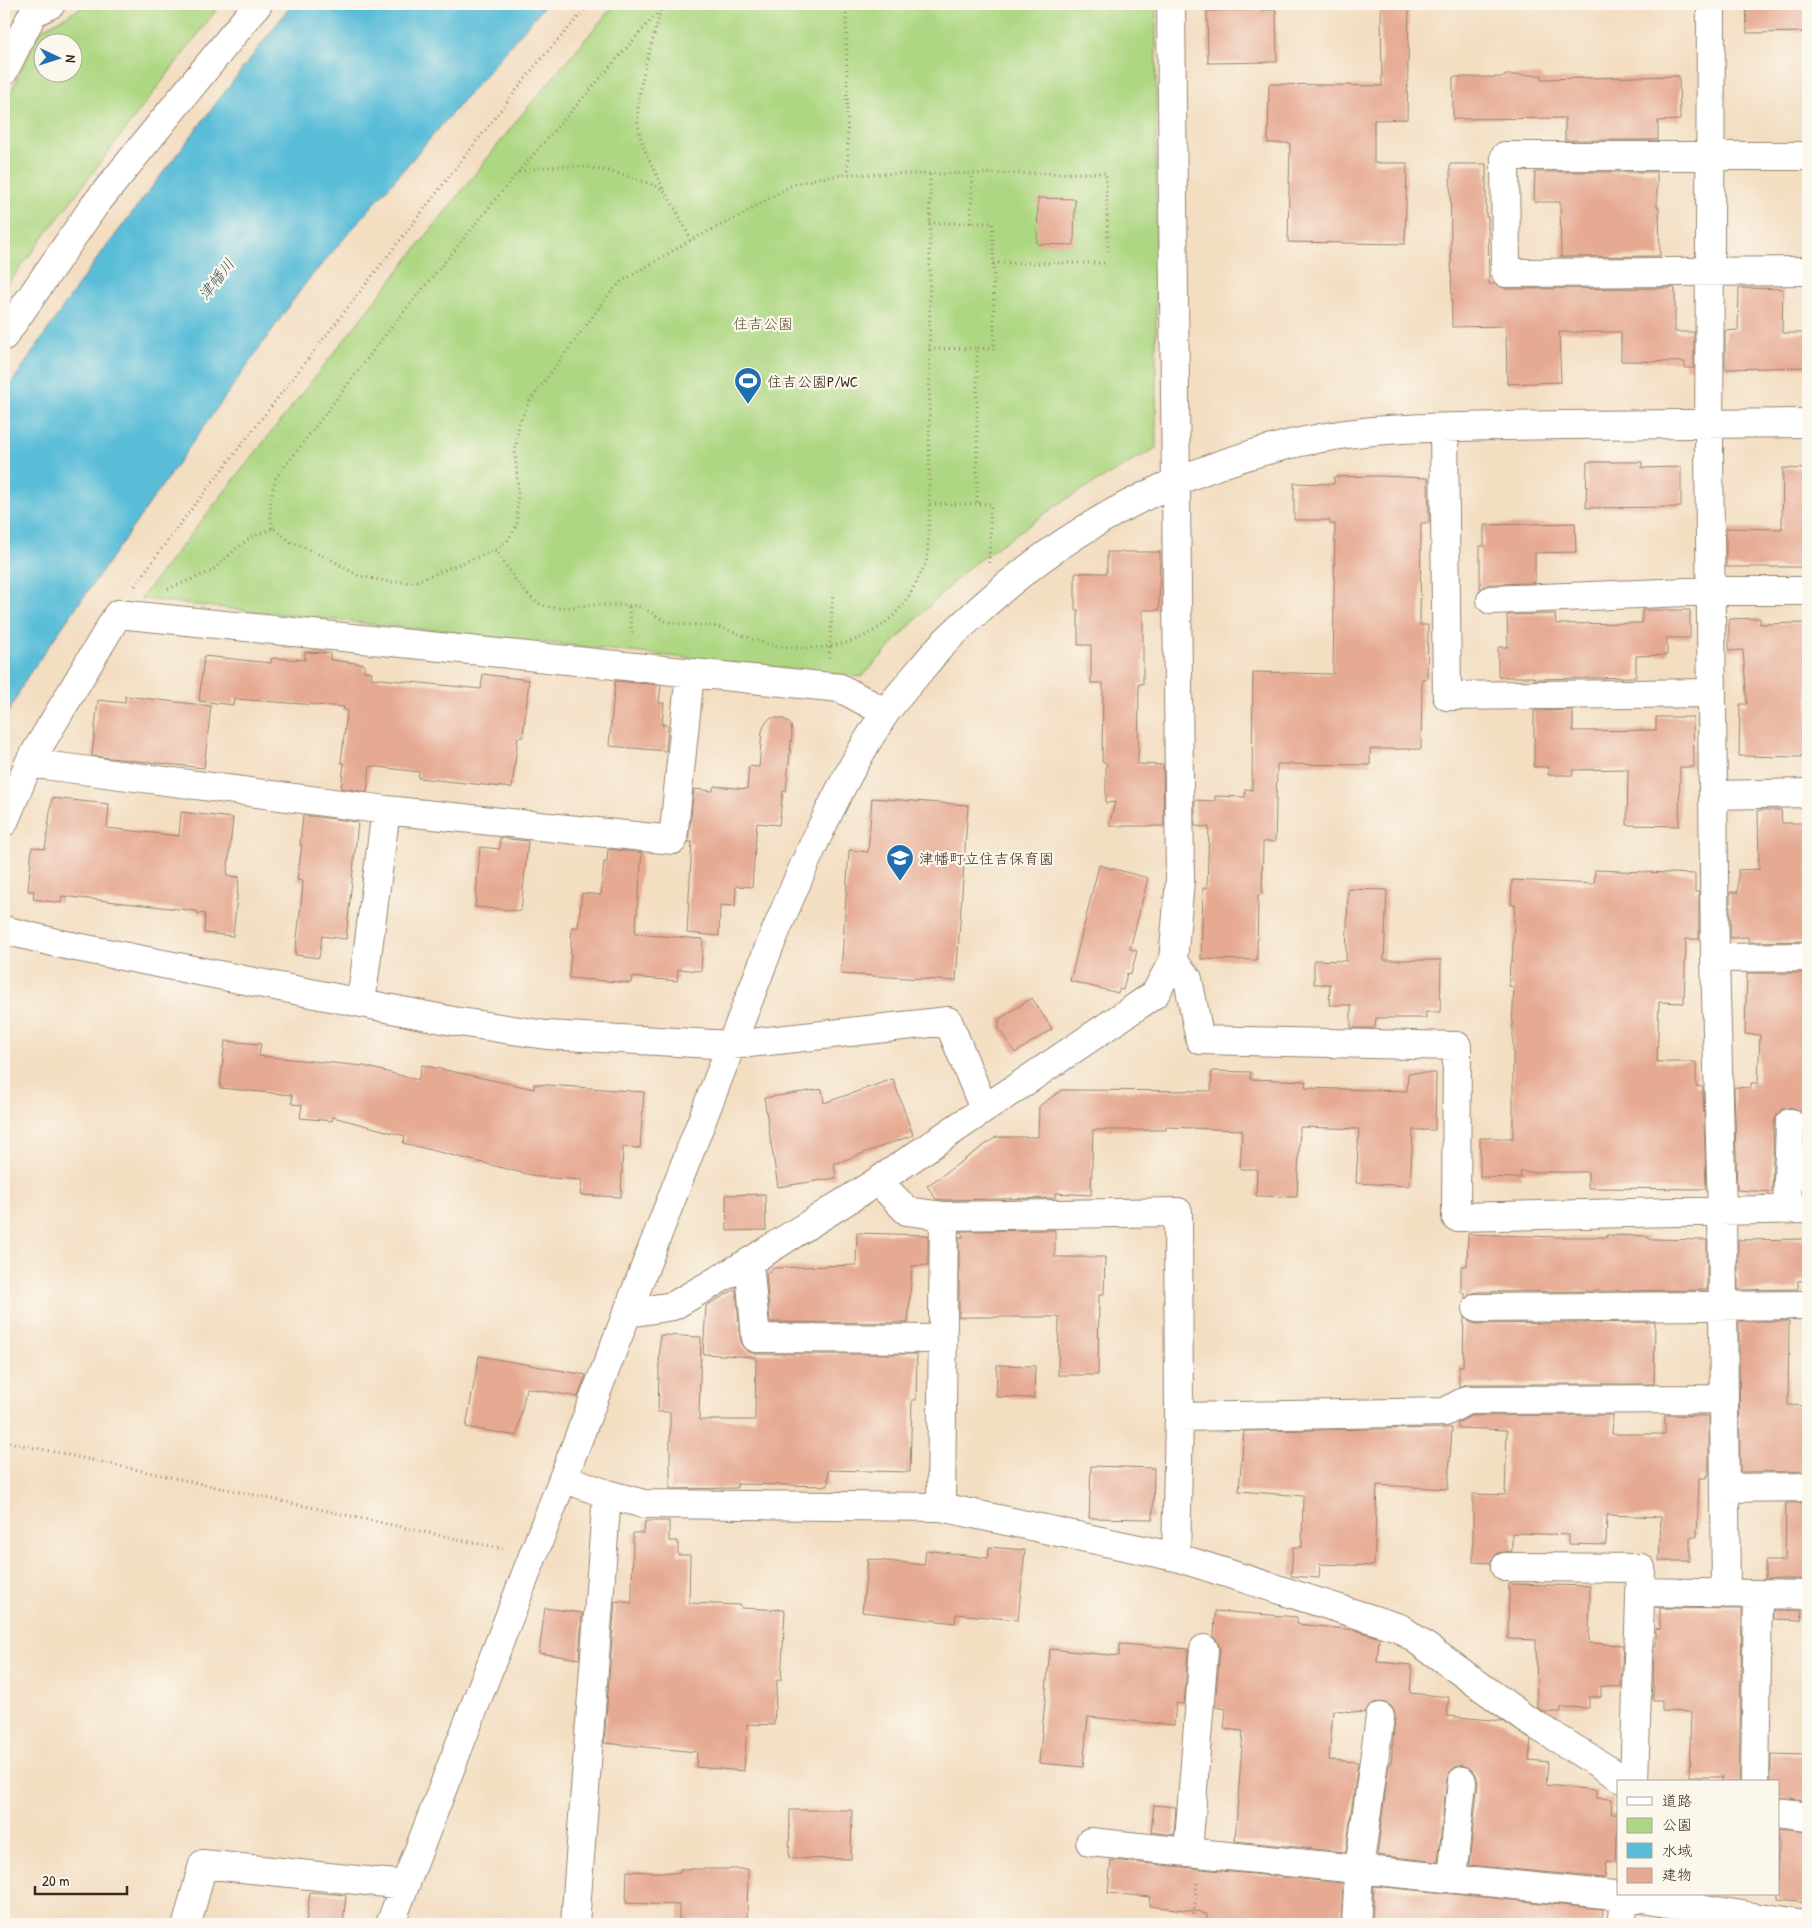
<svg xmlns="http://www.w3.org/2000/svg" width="1812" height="1928" viewBox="0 0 1812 1928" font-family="'Patrick Hand','Klee One',sans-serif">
<rect width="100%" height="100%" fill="#fbf7ec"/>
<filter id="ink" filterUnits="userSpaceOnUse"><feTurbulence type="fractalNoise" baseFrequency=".02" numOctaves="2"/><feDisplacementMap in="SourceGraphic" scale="10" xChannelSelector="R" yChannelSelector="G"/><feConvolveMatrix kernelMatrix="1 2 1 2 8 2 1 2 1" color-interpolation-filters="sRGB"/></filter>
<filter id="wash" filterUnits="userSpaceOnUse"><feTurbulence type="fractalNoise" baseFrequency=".0096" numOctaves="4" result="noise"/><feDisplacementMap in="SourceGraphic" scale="20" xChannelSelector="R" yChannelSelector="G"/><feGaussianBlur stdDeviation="1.12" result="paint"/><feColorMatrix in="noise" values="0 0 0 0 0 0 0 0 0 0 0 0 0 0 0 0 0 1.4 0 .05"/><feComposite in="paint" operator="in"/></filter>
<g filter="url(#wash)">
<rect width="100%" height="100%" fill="#f3dec2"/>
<path fill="#add782" stroke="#748050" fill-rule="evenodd" d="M 88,4 L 221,4 L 4,289 L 4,107 L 39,31 ZM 42,42 L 72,42 L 72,72 L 42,72 Z
M 615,4 L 1156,4 L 1156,448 L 1063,501 L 969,567 L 915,620 L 862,677 L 140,599 L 523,113 Z"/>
<path fill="#5abdd8" stroke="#4a747b" d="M 292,4 L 546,4 L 304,285 L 27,677 L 4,721 L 4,394 L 90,268 Z"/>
<g id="blocks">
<path fill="#e6a992" d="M 1381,4 L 1409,4 L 1407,119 L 1374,120 L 1374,163 L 1407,163 L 1405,244 L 1288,242 L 1290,143 L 1268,143 L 1269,84 L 1382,86 Z
M 1746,4 L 1808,4 L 1808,32 L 1747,33 Z
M 1276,10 L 1277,62 L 1208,63 L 1207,11 Z
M 1505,75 L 1542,75 L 1542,79 L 1679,76 L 1680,120 L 1658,121 L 1658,140 L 1565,140 L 1565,118 L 1453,119 L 1453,77 L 1505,77 Z
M 1450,164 L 1486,164 L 1486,217 L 1488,217 L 1489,284 L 1496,284 L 1506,289 L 1675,288 L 1675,332 L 1694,332 L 1694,368 L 1685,368 L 1685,362 L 1621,361 L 1621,332 L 1559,332 L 1561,382 L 1507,384 L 1506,326 L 1452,327 Z
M 1535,172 L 1657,172 L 1657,207 L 1659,207 L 1660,256 L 1561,257 L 1560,202 L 1534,202 Z
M 1038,198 L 1075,199 L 1074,245 L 1037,244 Z
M 1739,288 L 1783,289 L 1782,333 L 1808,333 L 1808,367 L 1725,369 L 1725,331 L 1738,330 Z
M 1587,462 L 1642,462 L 1642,468 L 1681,467 L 1681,507 L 1586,508 Z
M 1783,468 L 1808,469 L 1808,567 L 1726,567 L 1726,528 L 1782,529 Z
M 1378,476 L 1428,478 L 1429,523 L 1421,523 L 1420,625 L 1428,625 L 1427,678 L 1422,679 L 1421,749 L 1370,749 L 1370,765 L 1277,764 L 1275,842 L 1263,842 L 1262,895 L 1258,895 L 1257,960 L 1201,959 L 1203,888 L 1207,888 L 1209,827 L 1195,826 L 1195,800 L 1215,801 L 1215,796 L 1245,797 L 1245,789 L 1252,790 L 1253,672 L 1333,674 L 1335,524 L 1330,524 L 1329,520 L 1294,520 L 1294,483 L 1334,484 L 1334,477 Z
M 1575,523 L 1576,552 L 1535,553 L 1535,583 L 1490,584 L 1480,589 L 1480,546 L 1484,546 L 1484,525 Z
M 1107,552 L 1160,552 L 1159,610 L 1143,610 L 1143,684 L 1139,684 L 1138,764 L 1163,765 L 1164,826 L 1109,826 L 1115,802 L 1106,803 L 1106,762 L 1102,762 L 1103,683 L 1091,683 L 1091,645 L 1078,645 L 1078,610 L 1075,610 L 1075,573 L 1107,573 Z
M 1642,610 L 1690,610 L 1690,638 L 1667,638 L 1667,655 L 1636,656 L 1636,677 L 1534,679 L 1534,677 L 1498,677 L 1498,647 L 1508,647 L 1507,615 L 1555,614 L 1556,624 L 1642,623 Z
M 1760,618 L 1760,624 L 1808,623 L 1808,755 L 1801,755 L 1801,757 L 1739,756 L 1740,704 L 1747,704 L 1743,650 L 1729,651 L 1729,619 Z
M 305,652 L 330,653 L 330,660 L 364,664 L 364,671 L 372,672 L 371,678 L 481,689 L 483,674 L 529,680 L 523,737 L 518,737 L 512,788 L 418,778 L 419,772 L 370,766 L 367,792 L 341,788 L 344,763 L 341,763 L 347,710 L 343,710 L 344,707 L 234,699 L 233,705 L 199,701 L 204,656 L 271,663 L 272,658 L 305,660 Z
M 615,681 L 661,685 L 659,703 L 664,703 L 662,725 L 668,725 L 666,751 L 609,746 Z
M 125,696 L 211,706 L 204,768 L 92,756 L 98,700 L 125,703 Z
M 1573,710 L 1573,731 L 1656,730 L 1656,717 L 1693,717 L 1694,767 L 1680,767 L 1679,826 L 1627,825 L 1628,769 L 1573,770 L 1573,775 L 1548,775 L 1548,767 L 1534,767 L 1534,711 Z
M 770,718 L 780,718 L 786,720 L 791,725 L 792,734 L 786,791 L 783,791 L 779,825 L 757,823 L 752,887 L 736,886 L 735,906 L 720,905 L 719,936 L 687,933 L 692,842 L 688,842 L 694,789 L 713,791 L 714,786 L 747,789 L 749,766 L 759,767 L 762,731 L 765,724 Z
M 52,798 L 109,804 L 107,828 L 179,836 L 181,812 L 233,818 L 227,876 L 239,877 L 233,936 L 204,933 L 205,914 L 197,913 L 197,911 L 62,896 L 61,903 L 33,899 L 34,891 L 28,891 L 32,847 L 45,849 Z
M 872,798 L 968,805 L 956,981 L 841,974 L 849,850 L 868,852 Z
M 1758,810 L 1781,810 L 1782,823 L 1808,823 L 1808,909 L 1806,909 L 1807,941 L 1748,942 L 1748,937 L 1730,938 L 1730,892 L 1738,892 L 1738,870 L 1759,869 Z
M 303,815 L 358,822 L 346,939 L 322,936 L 319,958 L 295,955 L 302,895 L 303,881 L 297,880 L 302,845 L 300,845 Z
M 500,838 L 528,841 L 521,911 L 475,907 L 480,847 L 500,849 Z
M 608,849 L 642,853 L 635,934 L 703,939 L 701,971 L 678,969 L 677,981 L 632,977 L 631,983 L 569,978 L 572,927 L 578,927 L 582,893 L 601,895 L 604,862 L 607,862 Z
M 1099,865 L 1148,878 L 1130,949 L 1137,951 L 1131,974 L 1127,973 L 1123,990 L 1119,989 L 1118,993 L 1070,981 Z
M 1595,870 L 1695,874 L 1695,892 L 1699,892 L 1699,939 L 1686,939 L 1684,1003 L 1659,1002 L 1657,1062 L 1696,1062 L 1696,1086 L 1703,1087 L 1706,1189 L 1588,1188 L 1588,1172 L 1520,1172 L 1521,1178 L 1480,1177 L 1480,1138 L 1513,1138 L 1513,1028 L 1512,1028 L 1514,987 L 1509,986 L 1510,962 L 1512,962 L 1515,905 L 1511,905 L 1512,880 L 1594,884 Z
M 1348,889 L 1387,890 L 1384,960 L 1441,960 L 1440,1012 L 1426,1012 L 1426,1018 L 1376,1018 L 1375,1028 L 1351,1028 L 1351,1005 L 1329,1005 L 1330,984 L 1314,984 L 1314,960 L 1346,961 Z
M 1747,973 L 1808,973 L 1808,1192 L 1803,1192 L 1806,1123 L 1804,1115 L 1798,1110 L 1791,1107 L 1782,1109 L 1777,1115 L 1774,1122 L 1772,1192 L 1737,1190 L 1734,1087 L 1751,1088 L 1751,1083 L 1758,1083 L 1760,1035 L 1745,1034 Z
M 1032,998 L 1052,1029 L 1015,1053 L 999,1029 L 999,1019 Z
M 225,1041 L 261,1044 L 259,1056 L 364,1066 L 418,1080 L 422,1065 L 534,1089 L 534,1084 L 644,1092 L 640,1148 L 623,1147 L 621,1197 L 580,1195 L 582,1180 L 539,1177 L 403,1143 L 405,1136 L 333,1117 L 332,1121 L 300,1118 L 302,1105 L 292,1104 L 292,1095 L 220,1088 Z
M 1212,1071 L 1251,1072 L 1250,1079 L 1306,1081 L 1305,1088 L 1407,1091 L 1408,1073 L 1436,1073 L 1435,1130 L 1413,1130 L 1410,1186 L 1356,1183 L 1359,1129 L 1300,1127 L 1297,1197 L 1256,1196 L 1257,1169 L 1240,1169 L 1242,1130 L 1166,1127 L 1166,1130 L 1093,1130 L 1091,1195 L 1055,1193 L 1055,1198 L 945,1200 L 936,1199 L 927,1186 L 996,1137 L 1038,1137 L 1039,1106 L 1062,1090 L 1211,1091 Z
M 893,1079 L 913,1135 L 834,1164 L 836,1178 L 778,1187 L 764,1098 L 822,1089 L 824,1103 Z
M 765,1194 L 766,1230 L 727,1231 L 726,1195 Z
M 1055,1230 L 1055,1257 L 1105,1257 L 1104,1294 L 1099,1294 L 1098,1375 L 1058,1375 L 1059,1317 L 959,1317 L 959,1237 L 964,1237 L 960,1231 Z
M 857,1233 L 928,1235 L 928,1265 L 912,1266 L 908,1323 L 770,1322 L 766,1273 L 775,1268 L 856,1265 Z
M 1468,1234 L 1556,1237 L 1607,1237 L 1607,1235 L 1649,1236 L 1649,1239 L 1707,1240 L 1707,1290 L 1477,1292 L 1470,1294 L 1465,1299 L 1465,1293 L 1461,1293 L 1461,1266 L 1467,1266 Z
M 1808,1239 L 1808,1280 L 1798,1281 L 1798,1289 L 1738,1290 L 1738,1240 Z
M 736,1289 L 740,1339 L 743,1347 L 749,1352 L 756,1354 L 917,1354 L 916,1400 L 912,1400 L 910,1472 L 828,1470 L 828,1486 L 737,1484 L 737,1488 L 670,1489 L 670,1412 L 658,1412 L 660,1335 L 701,1337 L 699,1420 L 755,1420 L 756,1357 L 703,1354 L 706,1306 Z
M 1464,1317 L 1470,1322 L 1477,1324 L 1655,1322 L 1654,1384 L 1467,1384 L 1459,1387 L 1459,1366 L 1463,1366 Z
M 1739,1321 L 1789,1321 L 1788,1405 L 1808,1406 L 1808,1471 L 1740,1472 Z
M 479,1356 L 586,1375 L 578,1397 L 526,1388 L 517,1436 L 466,1427 Z
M 997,1365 L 1035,1366 L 1034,1398 L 996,1397 Z
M 1613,1415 L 1612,1434 L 1665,1434 L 1665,1415 L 1709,1416 L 1709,1475 L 1707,1475 L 1707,1478 L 1699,1478 L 1697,1537 L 1690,1537 L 1690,1561 L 1659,1561 L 1661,1517 L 1607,1515 L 1606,1545 L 1569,1544 L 1569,1535 L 1512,1533 L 1512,1551 L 1498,1553 L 1492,1559 L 1490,1563 L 1473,1562 L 1473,1494 L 1505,1495 L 1507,1430 L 1458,1428 L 1458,1423 L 1471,1416 Z
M 1452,1428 L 1448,1489 L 1377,1485 L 1374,1566 L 1320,1564 L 1319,1578 L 1291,1576 L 1293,1547 L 1302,1547 L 1303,1496 L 1239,1491 L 1244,1431 Z
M 1091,1466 L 1154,1468 L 1153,1519 L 1089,1518 Z
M 1786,1503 L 1808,1503 L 1808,1579 L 1765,1579 L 1765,1561 L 1785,1561 Z
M 645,1521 L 669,1521 L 669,1541 L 678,1541 L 678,1555 L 690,1555 L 689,1603 L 741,1605 L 741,1608 L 785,1610 L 781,1680 L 777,1680 L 774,1725 L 747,1724 L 744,1771 L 696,1767 L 697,1752 L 604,1743 L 615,1601 L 632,1603 L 633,1533 L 644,1533 Z
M 989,1547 L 1025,1550 L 1018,1620 L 956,1614 L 955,1623 L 862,1612 L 868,1559 L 924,1565 L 926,1550 L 988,1558 Z
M 1509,1584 L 1590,1586 L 1589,1643 L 1623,1645 L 1621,1687 L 1601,1686 L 1601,1697 L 1589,1697 L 1589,1708 L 1561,1707 L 1561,1712 L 1544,1712 L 1537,1707 L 1536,1640 L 1508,1639 Z
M 545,1608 L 582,1613 L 579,1659 L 539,1653 Z
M 1660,1608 L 1742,1609 L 1739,1782 L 1721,1782 L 1722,1777 L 1689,1777 L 1691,1712 L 1662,1711 L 1662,1700 L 1653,1700 L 1654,1646 L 1656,1646 L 1656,1628 L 1660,1629 Z
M 1773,1610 L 1802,1611 L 1801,1620 L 1773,1619 Z
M 1215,1611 L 1297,1617 L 1297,1624 L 1356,1630 L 1379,1638 L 1377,1662 L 1412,1665 L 1410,1693 L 1449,1697 L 1447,1716 L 1503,1721 L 1531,1740 L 1529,1760 L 1548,1762 L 1546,1785 L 1597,1790 L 1597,1798 L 1612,1799 L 1611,1813 L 1618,1813 L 1616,1862 L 1607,1861 L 1605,1878 L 1469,1865 L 1478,1782 L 1476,1775 L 1472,1769 L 1463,1765 L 1455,1767 L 1450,1772 L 1447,1779 L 1438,1862 L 1377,1855 L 1389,1764 L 1391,1764 L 1395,1719 L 1395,1712 L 1390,1705 L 1382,1702 L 1374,1703 L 1368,1707 L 1365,1713 L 1333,1710 L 1329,1760 L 1358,1762 L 1346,1852 L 1235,1841 L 1243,1731 L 1224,1729 L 1226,1709 L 1215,1707 L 1220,1650 L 1218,1643 L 1214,1637 Z
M 1120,1644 L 1188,1649 L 1184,1704 L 1176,1703 L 1174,1725 L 1088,1717 L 1083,1767 L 1039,1763 L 1050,1649 L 1119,1656 Z
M 1771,1754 L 1808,1755 L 1808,1801 L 1778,1798 L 1778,1782 L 1771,1782 Z
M 1154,1805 L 1176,1807 L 1174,1835 L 1151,1832 Z
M 790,1810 L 852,1810 L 851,1859 L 789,1858 Z
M 1778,1829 L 1808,1832 L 1808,1903 L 1778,1900 Z
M 1111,1860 L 1343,1883 L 1341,1924 L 1207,1924 L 1207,1914 L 1202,1914 L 1202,1912 L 1149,1906 L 1150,1897 L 1108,1893 Z
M 680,1869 L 748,1869 L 747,1920 L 679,1919 L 679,1905 L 626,1903 L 627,1871 L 680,1873 Z
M 1374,1886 L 1602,1909 L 1601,1924 L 1372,1924 Z
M 310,1892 L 346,1895 L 343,1924 L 306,1924 Z"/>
</g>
</g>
<g filter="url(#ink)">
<use href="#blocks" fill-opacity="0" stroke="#978470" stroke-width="1"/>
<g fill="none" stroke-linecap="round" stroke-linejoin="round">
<defs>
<path id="minor" d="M 1711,4 L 1709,452 L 1715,958 L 1722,1211 L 1726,1594
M 4,71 L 33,13 L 51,4
M 1808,156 L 1505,156 L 1506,273 L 1808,271
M 4,336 L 94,206 L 258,4
M 1444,428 L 1447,696 L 1712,693
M 1491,600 L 1711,591 L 1808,591
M 29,763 L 386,810 L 673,840 L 690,673
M 1713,795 L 1808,793
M 4,822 L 29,763 L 118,614 L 840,688 L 885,712
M 4,930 L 61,944 L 453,1021 L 546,1035 L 732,1045 L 948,1021 L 984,1109
M 1715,958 L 1808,957
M 1173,961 L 1188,979 L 1200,1040 L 1457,1046 L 1456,1217 L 1808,1209
M 361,1002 L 386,810
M 878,1181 L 907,1211 L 944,1216 L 1178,1212 L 1179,1417 L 1176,1557
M 1787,1210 L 1790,1123
M 749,1262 L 756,1338 L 942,1339
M 1477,1308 L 1808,1305
M 628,1313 L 673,1306 L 749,1262 L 878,1181 L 1155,994 L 1173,961 L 1180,880 L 1171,4
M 1179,1417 L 1445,1412 L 1467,1400 L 1724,1399
M 563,1478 L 607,1494 L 644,1504 L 941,1507 L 1176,1557 L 1400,1628 L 1526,1719 L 1628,1782
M 1725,1488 L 1808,1487
M 941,1507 L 944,1216
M 1505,1567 L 1641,1568 L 1634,1782
M 1640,1592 L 1808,1595
M 1204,1649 L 1188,1852 L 1624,1896 L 1798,1924
M 1755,1782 L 1758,1595
M 1778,1813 L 1808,1817
M 1090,1842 L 1188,1852
M 1452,1879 L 1462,1781
M 187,1924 L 203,1864 L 405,1885
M 390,1924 L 770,945 C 803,866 836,788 883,716 C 890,705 899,696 907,686 C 918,673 929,659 940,647 C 953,633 968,620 982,607 C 1088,510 1229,444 1373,431 C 1436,426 1501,426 1565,425 C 1646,425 1727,424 1808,423
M 575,1924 L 607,1494
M 1356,1924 L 1359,1869 L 1380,1717
M 1621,1924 L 1625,1894"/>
</defs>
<use href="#minor" stroke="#978470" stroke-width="30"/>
<path stroke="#978470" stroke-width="3" stroke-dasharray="1 4" stroke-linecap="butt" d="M 846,4 L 848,174
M 661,10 C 652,45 633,93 639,130 C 643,152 655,171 664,190
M 519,172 C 559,162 596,165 635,179 C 644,182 655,184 663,190 C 670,196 686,230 691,240
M 929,223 L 993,223 L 994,349 L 977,348 L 977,504 L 991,504 L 989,563
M 971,223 L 972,173
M 993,263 L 1108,263
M 929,349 L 977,348
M 930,504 L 977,504
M 273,528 C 268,510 271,496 276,478 L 390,329 L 518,172 L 665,4
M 495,550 C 505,564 524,595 538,603 C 555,613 579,604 597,605 C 610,605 623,605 635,606 C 647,607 655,617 666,621 C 682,627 701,623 718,627 C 735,631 751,640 768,644 C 829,656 888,642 916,583 C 919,576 924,569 926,562 C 928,554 928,544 929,536 L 930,174
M 135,586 L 173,533 L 535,66 L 590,4
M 168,589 L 212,571 L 236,549 L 252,537 L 273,528 L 291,542 L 332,560 L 359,576 L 390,582 L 414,582 L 495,550 L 508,540 L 517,525 L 518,491 L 515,452 L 519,423 L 529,402 L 610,293 L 622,281 L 691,240 L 740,216 L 792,185 L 819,178 L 848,174 L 1106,173 L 1108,251
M 629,607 L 632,636
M 829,658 L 833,593
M 4,1441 L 503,1549
M 1193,1924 L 1197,1881"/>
<use href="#minor" stroke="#fff" stroke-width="28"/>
</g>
</g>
<defs>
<symbol id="stadium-pin" viewBox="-11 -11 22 30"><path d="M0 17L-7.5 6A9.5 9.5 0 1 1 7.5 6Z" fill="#1f6fb2" stroke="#fbf7ec"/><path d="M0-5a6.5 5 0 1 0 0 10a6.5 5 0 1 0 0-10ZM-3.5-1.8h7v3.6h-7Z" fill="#fff"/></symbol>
<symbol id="school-pin" viewBox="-11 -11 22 30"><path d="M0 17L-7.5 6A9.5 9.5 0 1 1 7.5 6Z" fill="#1f6fb2" stroke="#fbf7ec"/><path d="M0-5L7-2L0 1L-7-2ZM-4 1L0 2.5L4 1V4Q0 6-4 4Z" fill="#fff"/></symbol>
</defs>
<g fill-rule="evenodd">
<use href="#stadium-pin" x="732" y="365" width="32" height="43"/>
<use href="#school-pin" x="884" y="842" width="32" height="43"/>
</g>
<g text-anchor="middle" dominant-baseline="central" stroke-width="4.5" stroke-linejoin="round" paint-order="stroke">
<g font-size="15" fill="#585537" stroke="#fbf7ec">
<text x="763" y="323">住吉公園</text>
</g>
<g font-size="15" fill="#3b2a1e" stroke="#fbf7ec" text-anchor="start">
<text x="767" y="381">住吉公園P/WC</text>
<text x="919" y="858">津幡町立住吉保育園</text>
</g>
<g font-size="16" font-style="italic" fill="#465d5f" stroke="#fbf7ec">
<text transform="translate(216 279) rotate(-52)">津幡川</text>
</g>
</g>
<rect width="1812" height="1928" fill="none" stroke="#fbf7ec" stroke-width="20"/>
<rect x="1617" y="1780" width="162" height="115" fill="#fbf7ec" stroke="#aea59a"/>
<rect x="1627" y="1797" width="25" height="8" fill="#ffffff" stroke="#aea59a"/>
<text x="1662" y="1806" font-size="15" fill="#3b2a1e">道路</text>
<rect x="1627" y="1818" width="25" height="15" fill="#add782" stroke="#aea59a"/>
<text x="1662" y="1830" font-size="15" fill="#3b2a1e">公園</text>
<rect x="1627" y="1843" width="25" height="15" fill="#5abdd8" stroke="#aea59a"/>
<text x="1662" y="1856" font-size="15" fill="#3b2a1e">水域</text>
<rect x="1627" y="1868" width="25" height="15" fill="#e6a992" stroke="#aea59a"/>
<text x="1662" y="1880" font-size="15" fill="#3b2a1e">建物</text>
<g transform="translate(58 58) rotate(94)"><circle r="24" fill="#fbf7ec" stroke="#aea59a"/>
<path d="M0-4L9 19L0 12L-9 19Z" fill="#1f6fb2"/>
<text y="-8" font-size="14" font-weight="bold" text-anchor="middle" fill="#3b2a1e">N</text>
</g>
<path d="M35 1886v8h92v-8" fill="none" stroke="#3b2a1e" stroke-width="2.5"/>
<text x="42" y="1886" font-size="15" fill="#3b2a1e" stroke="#fbf7ec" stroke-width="4" paint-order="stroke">20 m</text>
</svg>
